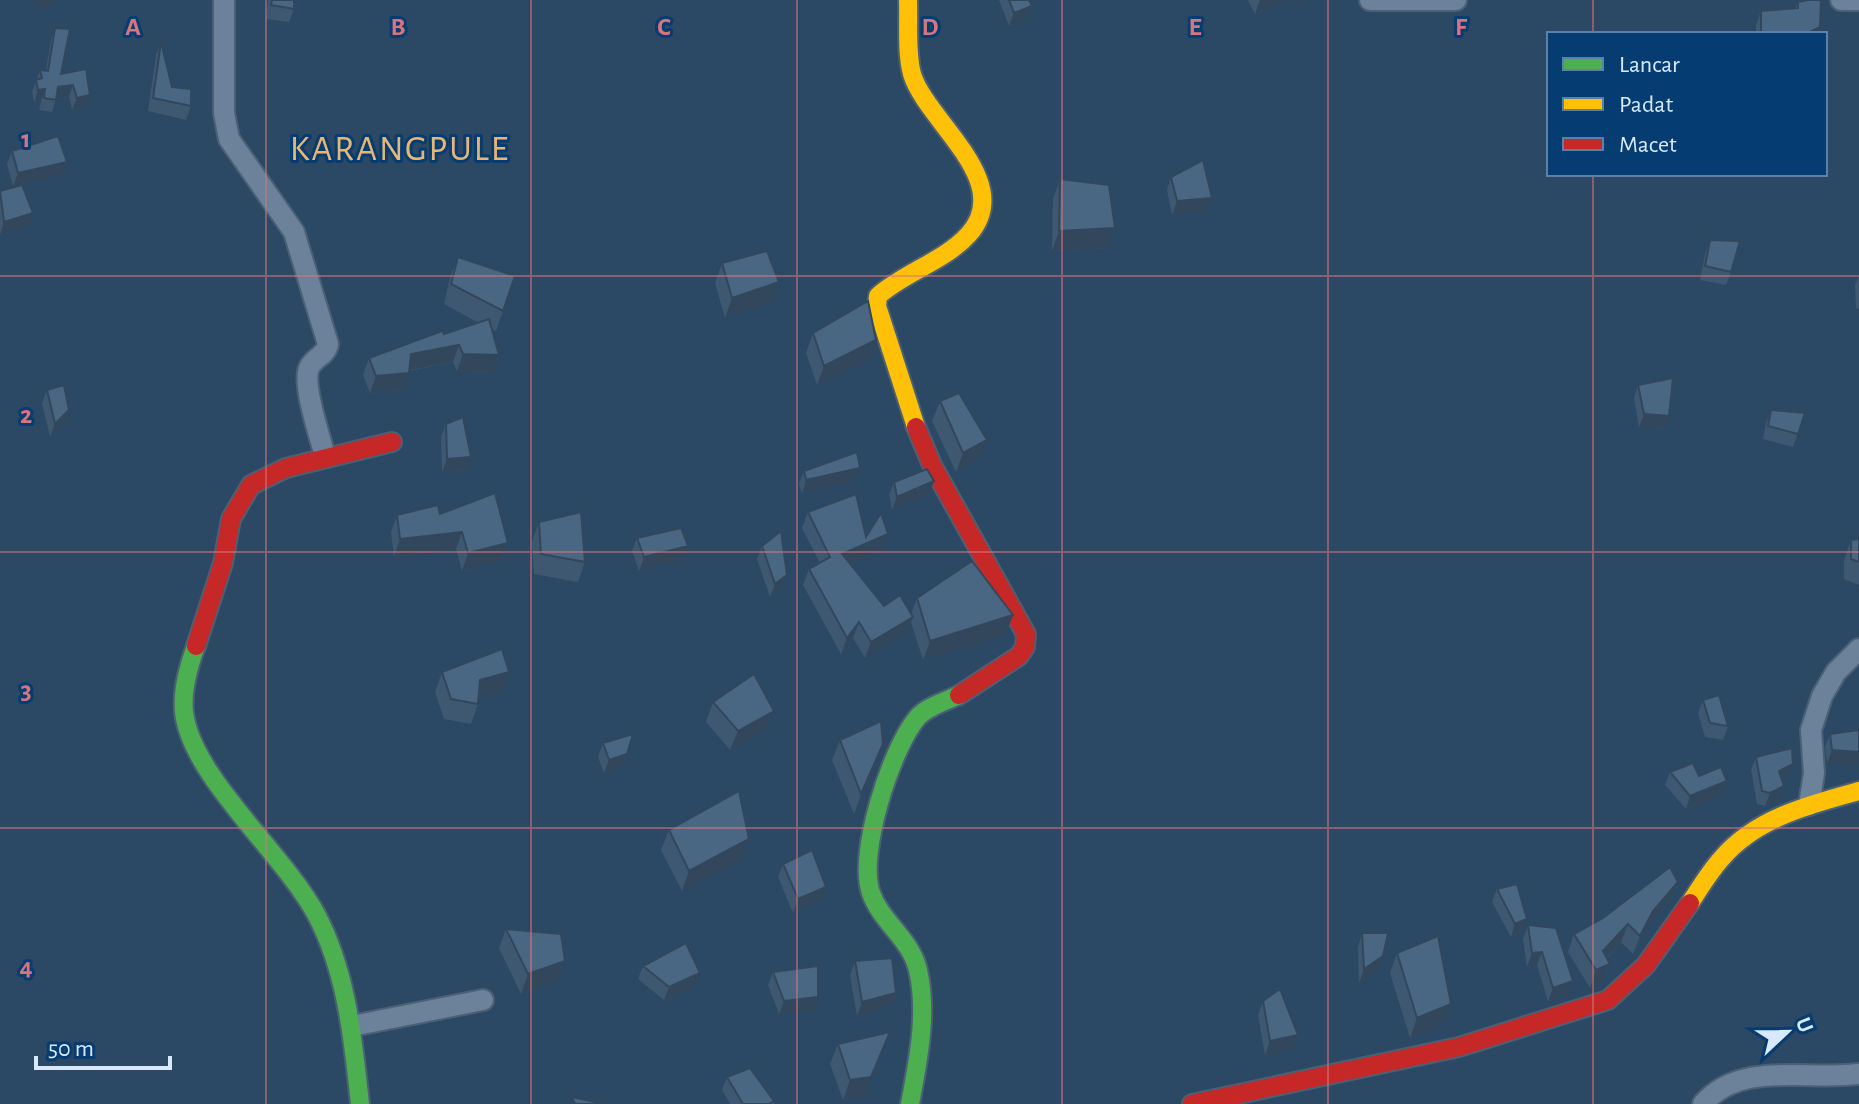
<svg xmlns="http://www.w3.org/2000/svg" width="1859" height="1104" viewBox="0 0 1859 1104" font-family="'Alegreya Sans',sans-serif">
<rect width="100%" height="100%" fill="#2b4865"/>
<g fill="none" stroke-linecap="round" stroke-linejoin="round">
<defs>
<path id="street" d="M 224,0 L 224,113 L 229,139 L 294,232 L 328,344 C 326,356 314,357 309,368 C 302,385 320,437 325,456
M 1370,0 L 1456,0
M 1841,0 L 1859,0
M 1809,805 L 1814,773 L 1811,730 L 1822,696 L 1836,672 L 1859,649
M 352,1026 L 483,1000
M 1703,1104 C 1740,1060 1808,1081 1859,1074"/>
<path id="fast" d="M 196,646 C 189,665 182,692 184,712 C 191,776 283,853 316,914 C 347,972 353,1040 360,1104
M 910,1104 C 918,1061 928,1014 918,970 C 911,939 881,922 871,893 C 857,855 891,749 917,718 C 926,707 946,701 959,695"/>
<path id="slow" d="M 908,0 C 909,22 906,52 912,74 C 926,121 1016,181 969,234 C 945,261 905,272 878,296 L 877,306 L 916,427
M 1690,903 C 1700,888 1710,871 1722,858 C 1756,818 1811,804 1859,791"/>
<path id="jam" d="M 916,427 L 932,465 L 1026,634 L 1025,647 L 1019,656 L 959,695
M 196,646 L 223,563 L 231,519 L 251,485 L 286,468 L 392,442
M 1192,1104 L 1459,1047 L 1608,1000 L 1646,965 L 1690,903"/>
</defs>
<use href="#street" stroke="#4c6074" stroke-width="24"/>
<use href="#fast" stroke="#4c6074" stroke-width="22"/>
<use href="#slow" stroke="#4c6074" stroke-width="22"/>
<use href="#jam" stroke="#4c6074" stroke-width="22"/>
<use href="#street" stroke="#6c829a" stroke-width="20"/>
<use href="#fast" stroke="#4caf50" stroke-width="18"/>
<use href="#slow" stroke="#ffc107" stroke-width="18"/>
<use href="#jam" stroke="#c62828" stroke-width="18"/>
</g>
<path fill="#3f5871" d="M 268,0 L 294,0 L 294,9 L 289,22 L 266,19 Z
M 999,0 L 1029,0 L 1032,6 L 1027,20 L 1009,26 Z
M 1248,0 L 1289,0 L 1255,14 Z
M 1798,2 L 1820,27 L 1817,34 L 1756,34 L 1756,25 L 1761,11 L 1795,8 Z
M 55,28 L 61,74 L 86,69 L 85,107 L 72,110 L 69,97 L 56,99 L 52,112 L 39,110 L 41,101 L 34,102 L 32,92 L 40,70 L 46,70 L 51,40 Z
M 161,42 L 172,87 L 191,106 L 186,120 L 148,111 L 156,55 Z
M 12,151 L 62,175 L 13,186 L 7,164 Z
M 1171,177 L 1207,211 L 1172,215 L 1167,190 Z
M 1060,179 L 1115,228 L 1108,248 L 1052,251 L 1053,199 Z
M 0,191 L 28,226 L 0,235 Z
M 1710,240 L 1731,272 L 1726,285 L 1700,280 L 1705,254 Z
M 458,257 L 515,276 L 496,331 L 492,329 L 499,355 L 493,372 L 457,371 L 453,362 L 409,371 L 402,390 L 370,393 L 363,375 L 369,358 L 479,323 L 444,304 L 450,277 Z
M 722,263 L 779,282 L 772,302 L 725,318 L 715,283 Z
M 1859,275 L 1859,309 L 1856,308 L 1855,285 Z
M 813,333 L 869,360 L 817,385 L 806,353 Z
M 1638,385 L 1664,429 L 1639,427 L 1634,398 Z
M 47,390 L 69,410 L 65,423 L 50,437 L 42,403 Z
M 940,401 L 980,459 L 956,472 L 932,421 Z
M 1771,410 L 1805,413 L 1793,447 L 1763,439 L 1766,423 Z
M 446,424 L 471,457 L 466,470 L 442,472 L 441,437 Z
M 804,471 L 855,481 L 802,494 L 799,484 Z
M 894,482 L 929,494 L 892,510 L 889,495 Z
M 808,512 L 866,537 L 888,534 L 882,550 L 850,564 L 884,606 L 911,614 L 917,598 L 1013,615 L 1006,634 L 923,660 L 911,622 L 907,633 L 865,658 L 853,638 L 841,654 L 803,585 L 809,569 L 820,563 L 802,528 Z
M 440,514 L 508,543 L 501,560 L 462,571 L 456,549 L 394,557 L 391,532 L 397,515 Z
M 539,522 L 585,562 L 578,582 L 534,574 L 532,542 Z
M 637,538 L 684,560 L 639,571 L 632,551 Z
M 1859,539 L 1859,585 L 1844,579 L 1844,560 L 1851,540 Z
M 762,546 L 782,588 L 770,597 L 757,559 Z
M 442,672 L 502,692 L 479,698 L 478,704 L 471,724 L 444,719 L 435,692 Z
M 1703,700 L 1728,726 L 1723,740 L 1705,737 L 1698,713 Z
M 713,702 L 766,731 L 730,750 L 706,722 Z
M 1859,730 L 1827,763 L 1825,747 L 1830,734 Z
M 840,740 L 876,764 L 854,814 L 832,760 Z
M 603,743 L 622,767 L 604,773 L 598,757 Z
M 1756,757 L 1788,777 L 1782,780 L 1784,786 L 1779,800 L 1765,806 L 1757,804 L 1751,770 Z
M 1670,772 L 1699,776 L 1727,781 L 1722,795 L 1686,809 L 1665,785 Z
M 669,830 L 749,839 L 742,859 L 682,891 L 661,850 Z
M 783,864 L 821,900 L 793,913 L 778,877 Z
M 1678,882 L 1671,899 L 1647,929 L 1633,954 L 1621,942 L 1607,958 L 1610,964 L 1603,981 L 1590,988 L 1568,952 L 1574,934 Z
M 1497,889 L 1522,932 L 1511,937 L 1492,902 Z
M 1528,925 L 1573,981 L 1568,995 L 1548,1001 L 1537,965 L 1527,967 L 1523,939 Z
M 506,929 L 557,981 L 521,994 L 499,948 Z
M 1362,933 L 1379,970 L 1359,983 L 1358,947 Z
M 1397,953 L 1451,1004 L 1444,1024 L 1410,1038 L 1390,973 Z
M 855,961 L 896,993 L 891,1006 L 857,1016 L 850,975 Z
M 643,966 L 696,986 L 664,1000 L 638,979 Z
M 773,972 L 818,997 L 813,1011 L 779,1014 L 768,985 Z
M 1263,1001 L 1293,1049 L 1265,1055 L 1258,1015 Z
M 838,1044 L 882,1051 L 864,1097 L 843,1100 L 830,1064 Z
M 727,1077 L 774,1101 L 774,1104 L 730,1104 L 722,1090 Z"/>
<path fill="#33475c" d="M 36,0 L 52,0 L 49,8 L 33,9 Z
M 1260,0 L 1289,0 L 1255,14 Z
M 1296,0 L 1309,0 L 1294,5 Z
M 1032,6 L 1027,20 L 1009,26 L 1014,13 Z
M 1820,27 L 1817,34 L 1806,34 Z
M 73,85 L 69,97 L 54,99 L 58,87 Z
M 45,89 L 41,101 L 34,102 L 38,90 Z
M 90,95 L 85,107 L 72,110 L 77,98 Z
M 67,162 L 62,175 L 13,186 L 18,173 Z
M 1212,198 L 1207,211 L 1172,215 L 1177,201 Z
M 33,213 L 28,226 L 0,235 L 4,222 Z
M 1115,228 L 1108,248 L 1052,251 L 1059,231 Z
M 779,282 L 772,302 L 725,318 L 732,298 Z
M 876,340 L 869,360 L 817,385 L 824,366 Z
M 459,345 L 453,362 L 405,371 L 411,354 Z
M 463,354 L 499,355 L 493,372 L 457,371 Z
M 409,373 L 402,390 L 370,393 L 376,376 Z
M 69,410 L 65,423 L 50,437 L 55,424 Z
M 1644,414 L 1669,416 L 1664,429 L 1639,427 Z
M 987,440 L 980,459 L 956,472 L 963,453 Z
M 471,457 L 466,470 L 442,472 L 447,459 Z
M 860,468 L 855,481 L 802,494 L 806,480 Z
M 934,481 L 929,494 L 892,510 L 897,497 Z
M 462,532 L 456,549 L 394,557 L 400,539 Z
M 888,534 L 882,550 L 836,570 L 842,554 Z
M 508,543 L 501,560 L 462,571 L 468,553 Z
M 688,546 L 684,560 L 639,571 L 644,557 Z
M 787,575 L 782,588 L 770,597 L 775,584 Z
M 1013,615 L 1006,634 L 923,660 L 930,641 Z
M 913,617 L 907,633 L 865,658 L 871,642 Z
M 859,622 L 853,638 L 841,654 L 847,638 Z
M 509,672 L 502,692 L 473,700 L 480,680 Z
M 774,711 L 766,731 L 730,750 L 738,731 Z
M 883,744 L 876,764 L 854,814 L 861,794 Z
M 1832,750 L 1859,752 L 1859,765 L 1827,763 Z
M 627,754 L 622,767 L 604,773 L 609,760 Z
M 1793,764 L 1788,777 L 1774,784 L 1779,771 Z
M 1727,781 L 1722,795 L 1686,809 L 1690,796 Z
M 1784,786 L 1779,800 L 1765,806 L 1770,793 Z
M 749,839 L 742,859 L 682,891 L 689,871 Z
M 1678,882 L 1671,899 L 1647,929 L 1633,954 L 1640,936 L 1653,911 Z
M 826,887 L 821,900 L 793,913 L 798,899 Z
M 1527,919 L 1522,932 L 1511,937 L 1515,924 Z
M 1628,924 L 1621,942 L 1597,968 L 1603,951 Z
M 1542,952 L 1537,965 L 1527,967 L 1532,953 Z
M 1383,956 L 1379,970 L 1359,983 L 1364,969 Z
M 565,961 L 557,981 L 521,994 L 528,974 Z
M 1610,964 L 1603,981 L 1590,988 L 1596,970 Z
M 700,973 L 696,986 L 664,1000 L 669,987 Z
M 1573,981 L 1568,995 L 1548,1001 L 1553,988 Z
M 896,993 L 891,1006 L 857,1016 L 862,1002 Z
M 818,997 L 813,1011 L 779,1014 L 784,1001 Z
M 1451,1004 L 1444,1024 L 1410,1038 L 1417,1018 Z
M 890,1032 L 864,1097 L 843,1100 L 850,1080 Z
M 1298,1035 L 1293,1049 L 1265,1055 L 1270,1041 Z"/>
<path fill="#496683" stroke="#33475c" stroke-width="2" d="M 272,0 L 294,0 L 294,9 L 271,5 Z
M 1009,0 L 1029,0 L 1032,6 L 1014,13 Z
M 1808,0 L 1821,0 L 1820,27 L 1806,34 L 1761,34 L 1761,11 L 1798,8 L 1798,2 Z
M 55,28 L 70,29 L 61,74 L 86,69 L 90,95 L 77,98 L 73,85 L 58,87 L 56,100 L 44,98 L 45,89 L 38,90 L 36,80 L 42,78 L 40,70 L 48,71 Z
M 161,42 L 172,87 L 191,89 L 191,106 L 153,98 Z
M 58,136 L 67,162 L 18,173 L 12,151 Z
M 1203,160 L 1212,198 L 1177,201 L 1171,177 Z
M 1060,179 L 1109,185 L 1115,228 L 1059,231 Z
M 22,185 L 33,213 L 4,222 L 0,191 Z
M 1710,240 L 1740,241 L 1731,272 L 1705,266 Z
M 767,251 L 779,282 L 732,298 L 722,263 Z
M 458,257 L 515,276 L 503,311 L 451,284 Z
M 868,301 L 876,340 L 824,366 L 813,333 Z
M 489,319 L 499,355 L 463,354 L 459,345 L 411,354 L 409,373 L 376,376 L 369,358 L 442,331 L 444,334 Z
M 1673,378 L 1669,416 L 1644,414 L 1638,385 Z
M 64,385 L 69,410 L 55,424 L 47,390 Z
M 959,393 L 987,440 L 963,453 L 940,401 Z
M 1771,410 L 1805,413 L 1798,434 L 1768,426 Z
M 463,417 L 471,457 L 447,459 L 446,424 Z
M 857,452 L 860,468 L 806,480 L 804,471 Z
M 927,469 L 934,481 L 897,497 L 894,482 Z
M 495,493 L 508,543 L 468,553 L 462,532 L 400,539 L 397,515 L 438,505 L 440,514 Z
M 856,494 L 866,537 L 881,513 L 888,534 L 842,554 L 884,606 L 900,595 L 913,617 L 871,642 L 859,622 L 847,638 L 809,569 L 830,557 L 808,512 Z
M 581,512 L 585,562 L 541,554 L 539,522 Z
M 681,528 L 688,546 L 644,557 L 637,538 Z
M 781,531 L 787,575 L 775,584 L 762,546 Z
M 1859,539 L 1859,562 L 1851,559 L 1851,540 Z
M 972,561 L 1013,615 L 930,641 L 917,598 Z
M 502,649 L 509,672 L 480,680 L 478,704 L 451,699 L 442,672 Z
M 754,674 L 774,711 L 738,731 L 713,702 Z
M 1719,695 L 1728,726 L 1710,723 L 1703,700 Z
M 881,721 L 883,744 L 861,794 L 840,740 Z
M 1859,730 L 1859,752 L 1832,750 L 1830,734 Z
M 633,734 L 627,754 L 609,760 L 603,743 Z
M 1792,748 L 1793,764 L 1779,771 L 1784,786 L 1770,793 L 1762,791 L 1756,757 Z
M 1693,763 L 1699,776 L 1721,767 L 1727,781 L 1690,796 L 1670,772 Z
M 739,791 L 749,839 L 689,871 L 669,830 Z
M 812,850 L 826,887 L 798,899 L 783,864 Z
M 1670,867 L 1678,882 L 1653,911 L 1640,936 L 1628,924 L 1603,951 L 1610,964 L 1596,970 L 1574,934 L 1603,918 Z
M 1517,884 L 1527,919 L 1515,924 L 1497,889 Z
M 1528,925 L 1556,928 L 1573,981 L 1553,988 L 1542,952 L 1532,953 Z
M 506,929 L 561,934 L 565,961 L 528,974 Z
M 1362,933 L 1388,933 L 1383,956 L 1364,969 Z
M 1438,936 L 1451,1004 L 1417,1018 L 1397,953 Z
M 686,943 L 700,973 L 669,987 L 643,966 Z
M 892,958 L 896,993 L 862,1002 L 855,961 Z
M 818,966 L 818,997 L 784,1001 L 773,972 Z
M 1280,989 L 1298,1035 L 1270,1041 L 1263,1001 Z
M 890,1032 L 871,1077 L 850,1080 L 838,1044 Z
M 750,1068 L 774,1101 L 769,1104 L 743,1104 L 727,1077 Z
M 572,1097 L 604,1104 L 575,1104 Z"/>
<path fill="none" stroke="#d7757d" stroke-width="2" stroke-opacity="0.55" d="M 266,0 L 266,1104M 531,0 L 531,1104M 797,0 L 797,1104M 1062,0 L 1062,1104M 1328,0 L 1328,1104M 1593,0 L 1593,34M 1593,174 L 1593,1104M 0,276 L 1859,276M 0,552 L 1859,552M 0,828 L 1859,828"/>
<g text-anchor="middle" dominant-baseline="central" stroke-width="6" stroke-linejoin="round" paint-order="stroke">
<g font-size="36" letter-spacing="2" fill="#e7b675" stroke="#053c71">
<text x="400" y="149">KARANGPULE</text>
</g>
</g>
<g font-size="26" text-anchor="middle" font-weight="bold" fill="#d7757d" stroke="#053c71" stroke-width="6" stroke-linejoin="round" paint-order="stroke">
<text x="133" y="35">A</text>
<text x="398" y="35">B</text>
<text x="664" y="35">C</text>
<text x="930" y="35">D</text>
<text x="1195" y="35">E</text>
<text x="1461" y="35">F</text>
<text x="26" y="147">1</text>
<text x="26" y="423">2</text>
<text x="26" y="699">3</text>
<text x="26" y="975">4</text>
</g>
<rect x="1547" y="32" width="280" height="144" fill="#053c71" stroke="#5a81a9" stroke-width="2"/>
<rect x="1563" y="58" width="40" height="12" fill="#4caf50" stroke="#5a81a9" stroke-width="2"/>
<text x="1619" y="72" font-size="24" fill="#d9e9fd">Lancar</text>
<rect x="1563" y="98" width="40" height="12" fill="#ffc107" stroke="#5a81a9" stroke-width="2"/>
<text x="1619" y="112" font-size="24" fill="#d9e9fd">Padat</text>
<rect x="1563" y="138" width="40" height="12" fill="#c62828" stroke="#5a81a9" stroke-width="2"/>
<text x="1619" y="152" font-size="24" fill="#d9e9fd">Macet</text>
<g transform="translate(1787 1032) rotate(68)" stroke="#053c71" stroke-width="6" paint-order="stroke">
<path d="M0-6L14 30L0 20L-14 30Z" fill="#d9e9fd"/>
<text y="-12" font-size="22" font-weight="bold" text-anchor="middle" fill="#d9e9fd">U</text>
</g>
<path d="M36 1056v12h134v-12" fill="none" stroke="#d9e9fd" stroke-width="4"/>
<text x="48" y="1056" font-size="24" fill="#d9e9fd" stroke="#053c71" stroke-width="6" paint-order="stroke">50 m</text>
</svg>
